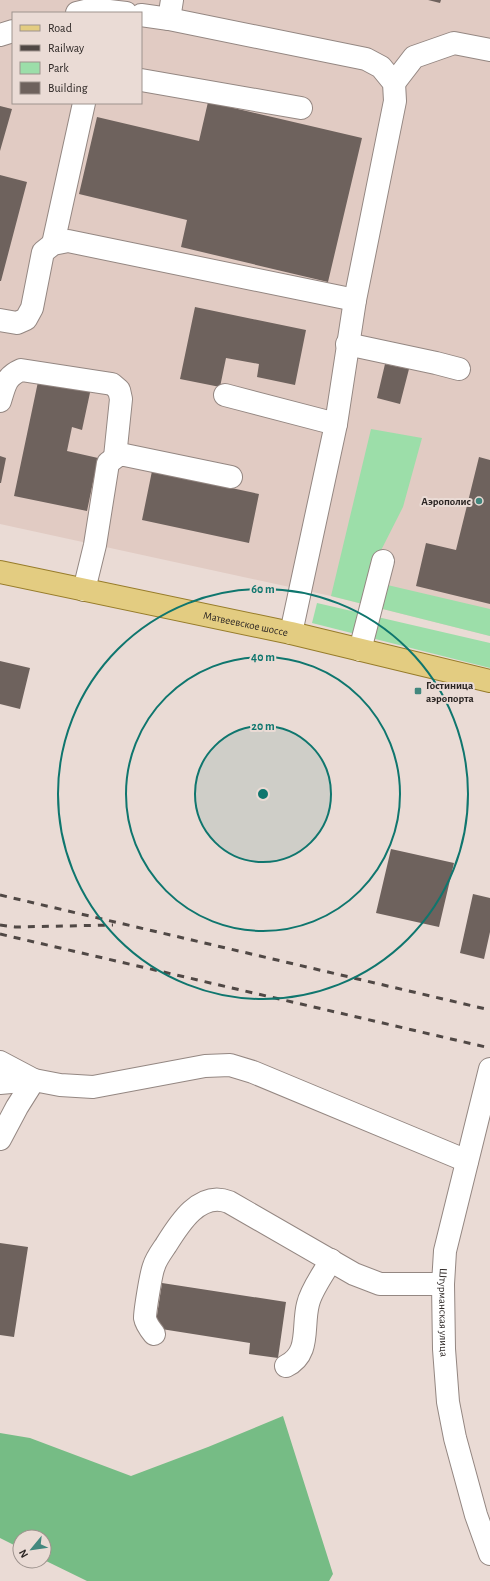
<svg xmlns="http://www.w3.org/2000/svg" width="490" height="1581" viewBox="0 0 490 1581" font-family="'Alegreya Sans',sans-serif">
<rect width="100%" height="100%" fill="#eadbd5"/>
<path fill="#e1cbc3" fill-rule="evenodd" d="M 0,0 L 490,0 L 490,636 L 331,596 L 0,524 ZM 13,13 L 141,13 L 141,103 L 13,103 Z"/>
<path fill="#9cdea9" d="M 371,429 L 422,438 L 403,507 L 366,580 L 490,609 L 490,636 L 331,596 Z
M 317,603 L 490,643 L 490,668 L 312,623 Z"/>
<path fill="#76bc85" d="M 283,1416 L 333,1574 L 329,1581 L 87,1581 L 44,1560 L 44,1537 L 20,1537 L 20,1548 L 0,1538 L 0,1433 L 30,1438 L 131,1476 L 208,1447 Z"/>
<path fill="#6e625d" d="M 428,0 L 441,0 L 440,3 Z
M 208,102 L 362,138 L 328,282 L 181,247 L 187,220 L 79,194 L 97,117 L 199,141 Z
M 0,106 L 12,109 L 0,151 Z
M 0,175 L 27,182 L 1,281 L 0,281 Z
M 195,307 L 306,330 L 295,385 L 257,377 L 259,364 L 226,358 L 220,387 L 180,379 Z
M 385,364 L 409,369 L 400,404 L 377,398 Z
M 39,377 L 91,388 L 82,430 L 72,427 L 67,451 L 98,458 L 87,511 L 14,496 Z
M 0,456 L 6,458 L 1,483 L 0,483 Z
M 479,457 L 490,460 L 490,604 L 416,586 L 426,543 L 456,550 Z
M 152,471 L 259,494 L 249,543 L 142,520 Z
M 0,661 L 30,668 L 20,709 L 0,704 Z
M 391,849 L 454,863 L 439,927 L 376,913 Z
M 473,894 L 490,898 L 490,932 L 484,959 L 460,953 Z
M 0,1243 L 28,1247 L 14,1337 L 0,1335 Z
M 162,1283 L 286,1302 L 278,1358 L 249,1354 L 250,1343 L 155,1328 Z"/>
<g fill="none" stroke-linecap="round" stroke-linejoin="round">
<defs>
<g id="minor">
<path d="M 77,13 L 93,9 L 126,13"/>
<path d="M 141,15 L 169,19 L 366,59 L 381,67 L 394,83 L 395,101 L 355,300 L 336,424 L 291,633"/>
<path d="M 169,19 L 172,0"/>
<path d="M 0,35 L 13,31"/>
<path d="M 141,80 L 301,108"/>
<path d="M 394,83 L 414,57 L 454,43 L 490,50"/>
<path d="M 53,244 L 84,103"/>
<path d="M 0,320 L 17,323 L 26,319 L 32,308 L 43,252 L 53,244 L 68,241 L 355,300"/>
<path d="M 347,344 L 436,363 L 459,369"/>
<path d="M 225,395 L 336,424"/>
<path d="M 0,401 C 5,386 5,377 21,370 L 112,384 L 119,390 L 121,399 L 115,457"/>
<path d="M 84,590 L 95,545 L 108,463 L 120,454 L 231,477"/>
<path d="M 360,650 L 383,561"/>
<path d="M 0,1062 L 34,1080"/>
<path id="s1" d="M 490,1069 L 445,1251 L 443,1284 L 444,1349 L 448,1402 L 455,1438 L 476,1515 L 490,1554"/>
<path d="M 0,1083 L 33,1080"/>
<path d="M 0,1139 L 17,1107 L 34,1080 L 60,1085 L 93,1087 L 205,1066 L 230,1065 L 253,1072 L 467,1161"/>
<path d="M 154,1334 C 150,1329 146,1324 145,1318 C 145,1311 151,1273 154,1266 C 156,1259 162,1251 166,1245 C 179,1224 200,1190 229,1202 L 354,1274 L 380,1284 L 443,1284"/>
<path d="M 286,1366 C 311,1354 302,1327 308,1304 C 311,1290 324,1273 331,1260"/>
</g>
<g id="major">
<path id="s2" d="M 0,572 L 291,633 L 490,681"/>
</g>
</defs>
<use href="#minor" stroke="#948782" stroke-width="24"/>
<use href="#major" stroke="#977c2a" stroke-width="24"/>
<use href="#minor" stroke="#fff" stroke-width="22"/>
<use href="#major" stroke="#e3cc81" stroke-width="22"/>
<path stroke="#504845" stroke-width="3" stroke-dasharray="7 7" stroke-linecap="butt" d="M 0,895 L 490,1010
M 0,925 L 15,927 L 113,925
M 0,934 L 490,1048"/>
</g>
<circle cx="263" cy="794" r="68" fill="#0f766e" fill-opacity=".12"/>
<g fill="none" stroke="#0f766e" stroke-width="2">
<circle cx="263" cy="794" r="68"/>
<circle cx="263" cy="794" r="137"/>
<circle cx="263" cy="794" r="205"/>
</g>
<g fill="#42877e" stroke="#eadbd5" stroke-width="1.5">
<circle cx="479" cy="501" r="4"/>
<rect x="414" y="687" width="8" height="8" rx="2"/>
</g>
<g text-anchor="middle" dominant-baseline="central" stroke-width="4" stroke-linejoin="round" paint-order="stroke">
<g font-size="11" font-weight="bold" fill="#2c2624" stroke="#eadbd5" text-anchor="end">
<text x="471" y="501">Аэрополис</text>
<text x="426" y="685" text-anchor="start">Гостиница<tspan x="426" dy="13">аэропорта</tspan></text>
</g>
<g font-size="11" fill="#2c2624" stroke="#eadbd5">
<text stroke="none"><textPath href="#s2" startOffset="251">Матвеевское шоссе</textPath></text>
<text stroke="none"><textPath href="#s1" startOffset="249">Штурманская улица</textPath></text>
</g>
</g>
<circle cx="263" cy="794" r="6" fill="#0f766e" stroke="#eadbd5" stroke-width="2"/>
<g font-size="12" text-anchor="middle" font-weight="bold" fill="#0f766e" stroke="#eadbd5" stroke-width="4" stroke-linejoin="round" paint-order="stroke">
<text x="263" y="593">60 m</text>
<text x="263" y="661">40 m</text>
<text x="263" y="730">20 m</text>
</g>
<rect x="12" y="12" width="130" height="92" fill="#eadbd5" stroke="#9e938e"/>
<rect x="20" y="25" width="20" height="6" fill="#e3cc81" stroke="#9e938e"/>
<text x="48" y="32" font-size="12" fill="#2c2624">Road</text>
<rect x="20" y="45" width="20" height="6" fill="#504845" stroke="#9e938e"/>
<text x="48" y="52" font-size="12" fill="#2c2624">Railway</text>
<rect x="20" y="62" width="20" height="12" fill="#9cdea9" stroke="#9e938e"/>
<text x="48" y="72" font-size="12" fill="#2c2624">Park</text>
<rect x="20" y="82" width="20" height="12" fill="#6e625d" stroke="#9e938e"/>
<text x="48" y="92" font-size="12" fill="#2c2624">Building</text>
<g transform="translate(32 1549) rotate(241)"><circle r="19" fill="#eadbd5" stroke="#9e938e"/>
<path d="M0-3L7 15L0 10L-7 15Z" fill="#42877e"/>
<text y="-6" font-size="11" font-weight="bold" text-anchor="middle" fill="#2c2624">N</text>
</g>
</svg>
